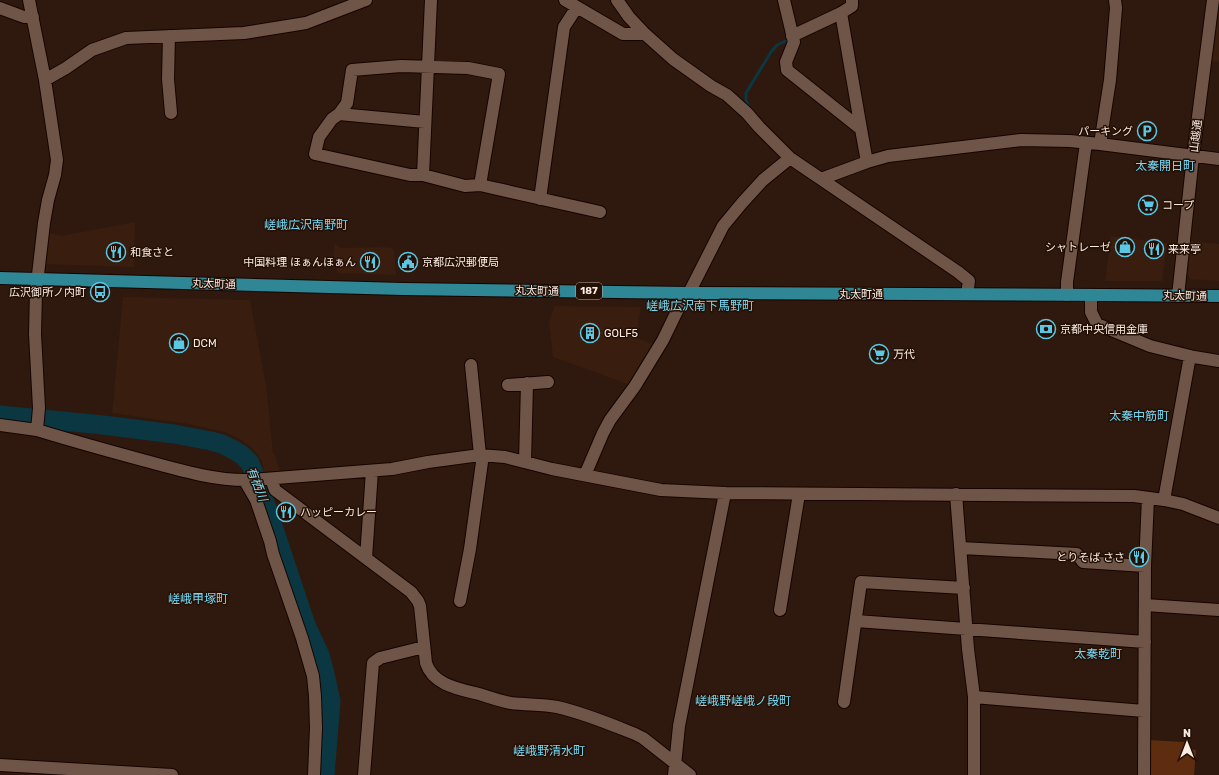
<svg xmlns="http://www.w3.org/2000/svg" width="1219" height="775" viewBox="0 0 1219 775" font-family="Rubik,'Noto Sans JP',sans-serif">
<rect width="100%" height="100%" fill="#2f190e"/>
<path fill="#391d0e" d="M 1218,0 L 1219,0 L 1219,62 L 1210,61 Z
M 135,222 L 134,267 L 45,264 L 47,232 L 61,236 Z
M 1111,236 L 1167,243 L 1162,281 L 1105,281 Z
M 1190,241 L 1219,244 L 1219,281 L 1190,279 L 1186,271 Z
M 335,244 L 341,248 L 384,247 L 391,248 L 394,250 L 396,275 L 338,273 L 333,254 Z
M 123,297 L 250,300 L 266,385 L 273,453 L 275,455 L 280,472 L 265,474 L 262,461 L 253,449 L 240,439 L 225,432 L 189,424 L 112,413 Z
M 555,306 L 641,307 L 636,338 L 657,345 L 631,385 L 553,357 L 549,321 Z"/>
<path fill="#5e2d10" d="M 1148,740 L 1185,742 L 1186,749 L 1196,750 L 1194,775 L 1148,775 Z"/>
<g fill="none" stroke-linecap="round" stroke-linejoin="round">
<path stroke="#0b3742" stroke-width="3" d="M 749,108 L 746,100 L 746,93 L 771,52 L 777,45 L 788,40"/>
<path stroke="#0b3742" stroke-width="19" d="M 0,415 L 103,425 L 174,434 L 211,441 L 222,444 L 232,449 L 242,455 L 250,463 L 267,508 L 306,625 L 320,655 L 325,674 L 331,701 L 325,775"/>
<defs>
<path id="minor" d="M 29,0 L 45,80 L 57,160 L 55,175 L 48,200 L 44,223 L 36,292 L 35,334 L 39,408 L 37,430 C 73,441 109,451 146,461 C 179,470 216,481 250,480 L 392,469 L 428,462 L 480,455 L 505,457 L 552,469 L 661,490 L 725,493 L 1134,496 L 1164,500 L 1183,504 L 1219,518
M 565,0 L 623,34 L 645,34
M 617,0 L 629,17 L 645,34 L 673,59 L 711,86 L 727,95 L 747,113 L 759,127 L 790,158 L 958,272 L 969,281 L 967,294
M 784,0 L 794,42 L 786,62 L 787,70 L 861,129 L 867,162
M 0,8 L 24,17 L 33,17
M 841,13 L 861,129
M 169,36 L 168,79 L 171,113
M 792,36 L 841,13 L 852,6 L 852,0
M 401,66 L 468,68 L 499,74 L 480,185 L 465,186 L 423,175 L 410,175 L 315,154 L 319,137 L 332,119 L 339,114 L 347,103 L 352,70 Z
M 45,80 L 66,68 L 92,50 L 126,38 L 244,33 L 306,23 L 366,0
M 339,114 L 425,122
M 1100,144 L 1110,80 L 1116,8 L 1115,0
M 423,175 L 431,0
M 821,179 L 867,162 L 888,156 L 1021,140 L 1070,141 L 1100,144 L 1219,159
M 480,185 L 600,212
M 540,199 L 564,27 L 577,7
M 1067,295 L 1067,282 L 1086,143
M 1091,295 L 1091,312 L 1097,324 L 1150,346 L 1194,357 L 1219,361
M 1178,296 L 1193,156 L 1213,0
M 471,365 L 480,455
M 508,385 L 548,382
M 0,425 L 37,430
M 525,462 L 527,383
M 585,475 L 603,433 L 610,420 L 635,386 L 663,340 L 680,305 L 689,293 L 723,226 L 742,203 L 763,180 L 790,158
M 271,479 L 275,490 L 411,592 L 418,601 L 420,606 L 426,663 C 433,685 459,689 479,694 C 489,697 500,701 511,703 C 526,705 542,704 557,707 C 584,713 610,724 635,734 L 643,738 L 690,775
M 245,481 L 256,500 L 270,541 L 273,554 L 302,638 L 313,676 L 315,696 L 316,728 L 314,775
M 956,494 L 968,649 L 974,697 L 974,775
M 1164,500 L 1190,356
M 961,548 L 1077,554 L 1083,562 L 1145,566
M 366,558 L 372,471
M 460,601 L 470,549 L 483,455
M 1145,605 L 1219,610
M 780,610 L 799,494
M 856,621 L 1145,642
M 974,697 L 1144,711
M 844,702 L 861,582 L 964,588
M 0,765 L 172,775
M 364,775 L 373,663 L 380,658 L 424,647
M 674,775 L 679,726 L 725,493
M 1144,775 L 1145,566 L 1148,498"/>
<path id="major" d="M 0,278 L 403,289 L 689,293 L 1103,295 L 1219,296"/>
</defs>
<use href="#minor" stroke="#160400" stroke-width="14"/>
<use href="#major" stroke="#160400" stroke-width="14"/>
<use href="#minor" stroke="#6f5548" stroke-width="12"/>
<use href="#major" stroke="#2f8795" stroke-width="12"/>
</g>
<defs>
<symbol id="parking-ring" viewBox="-11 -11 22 22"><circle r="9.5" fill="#241005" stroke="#59c8e5" stroke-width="1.5"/><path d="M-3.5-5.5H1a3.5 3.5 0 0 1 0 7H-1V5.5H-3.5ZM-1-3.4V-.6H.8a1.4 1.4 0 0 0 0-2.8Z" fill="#59c8e5"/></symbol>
<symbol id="supermarket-ring" viewBox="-11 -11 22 22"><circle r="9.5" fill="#241005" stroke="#59c8e5" stroke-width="1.5"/><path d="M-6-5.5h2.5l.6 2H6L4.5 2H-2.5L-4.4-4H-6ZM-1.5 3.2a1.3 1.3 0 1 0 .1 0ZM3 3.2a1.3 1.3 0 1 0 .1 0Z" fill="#59c8e5"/></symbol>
<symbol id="shop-ring" viewBox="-11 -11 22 22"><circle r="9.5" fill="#241005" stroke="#59c8e5" stroke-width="1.5"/><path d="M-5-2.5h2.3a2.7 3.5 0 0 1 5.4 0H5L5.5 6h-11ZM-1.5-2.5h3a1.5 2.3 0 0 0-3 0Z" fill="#59c8e5"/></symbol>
<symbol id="restaurant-ring" viewBox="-11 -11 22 22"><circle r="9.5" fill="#241005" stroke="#59c8e5" stroke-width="1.5"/><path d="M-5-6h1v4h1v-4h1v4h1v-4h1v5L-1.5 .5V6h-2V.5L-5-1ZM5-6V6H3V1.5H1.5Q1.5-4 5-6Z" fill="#59c8e5"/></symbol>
<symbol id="civic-ring" viewBox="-11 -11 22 22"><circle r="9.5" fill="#241005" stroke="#59c8e5" stroke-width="1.5"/><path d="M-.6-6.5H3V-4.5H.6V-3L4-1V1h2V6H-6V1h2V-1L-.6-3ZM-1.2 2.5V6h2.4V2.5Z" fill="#59c8e5"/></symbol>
<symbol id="bus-ring" viewBox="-11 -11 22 22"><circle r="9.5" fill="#241005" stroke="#59c8e5" stroke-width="1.5"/><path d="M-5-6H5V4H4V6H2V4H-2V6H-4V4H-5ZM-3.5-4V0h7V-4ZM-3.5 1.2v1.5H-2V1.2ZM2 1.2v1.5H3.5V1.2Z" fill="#59c8e5"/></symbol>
<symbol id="bank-ring" viewBox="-11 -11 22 22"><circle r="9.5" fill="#241005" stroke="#59c8e5" stroke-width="1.5"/><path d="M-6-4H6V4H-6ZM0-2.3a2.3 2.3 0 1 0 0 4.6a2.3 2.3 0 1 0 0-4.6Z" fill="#59c8e5"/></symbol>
<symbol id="building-ring" viewBox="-11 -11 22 22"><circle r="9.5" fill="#241005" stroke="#59c8e5" stroke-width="1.5"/><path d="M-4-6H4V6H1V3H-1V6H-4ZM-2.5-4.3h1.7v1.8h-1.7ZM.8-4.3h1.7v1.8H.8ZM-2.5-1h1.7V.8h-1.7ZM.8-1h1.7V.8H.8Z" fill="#59c8e5"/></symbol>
</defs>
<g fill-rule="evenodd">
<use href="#parking-ring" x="1136" y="120" width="22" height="22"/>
<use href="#supermarket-ring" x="1137" y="194" width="22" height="22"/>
<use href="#shop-ring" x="1114" y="236" width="22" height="22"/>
<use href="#restaurant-ring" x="1143" y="238" width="22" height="22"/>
<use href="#restaurant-ring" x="105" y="241" width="22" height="22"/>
<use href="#restaurant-ring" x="359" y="251" width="22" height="22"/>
<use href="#civic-ring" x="397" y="251" width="22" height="22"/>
<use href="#bus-ring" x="89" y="281" width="22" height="22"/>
<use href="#bank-ring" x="1035" y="318" width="22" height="22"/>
<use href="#building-ring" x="579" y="322" width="22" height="22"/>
<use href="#shop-ring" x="168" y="332" width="22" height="22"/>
<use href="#supermarket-ring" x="868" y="343" width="22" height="22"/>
<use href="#restaurant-ring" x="275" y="501" width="22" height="22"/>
<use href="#restaurant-ring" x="1128" y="546" width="22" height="22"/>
</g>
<g text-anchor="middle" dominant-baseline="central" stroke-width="3" stroke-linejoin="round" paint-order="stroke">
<rect fill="#241005" stroke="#baaaa1" stroke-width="1" x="576" y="283" width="26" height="16" rx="3"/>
<g font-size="10" font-weight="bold" fill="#fbece4">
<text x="589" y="291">187</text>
</g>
<g font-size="11" fill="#fbece4" stroke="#241005" text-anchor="start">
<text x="1133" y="131" text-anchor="end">パーキング</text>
<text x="1162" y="205">コープ</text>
<text x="1111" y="247" text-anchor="end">シャトレーゼ</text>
<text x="1168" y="249">来来亭</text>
<text x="130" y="252">和食さと</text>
<text x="356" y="262" text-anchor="end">中国料理 ほぁんほぁん</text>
<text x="422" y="262">京都広沢郵便局</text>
<text x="86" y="292" text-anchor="end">広沢御所ノ内町</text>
<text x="1060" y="329">京都中央信用金庫</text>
<text x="604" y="333">GOLF5</text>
<text x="193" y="343">DCM</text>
<text x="893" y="354">万代</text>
<text x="300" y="512">ハッピーカレー</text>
<text x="1125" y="557" text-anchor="end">とりそば ささ</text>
</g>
<g font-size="11" fill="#fbece4" stroke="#241005">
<text transform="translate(1196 136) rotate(-83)">山越通</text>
<text transform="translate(214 284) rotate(2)">丸太町通</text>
<text transform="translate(537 291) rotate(1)">丸太町通</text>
<text x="861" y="294">丸太町通</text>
<text transform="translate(1185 296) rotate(1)">丸太町通</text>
</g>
<g font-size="12" fill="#76d9f4" stroke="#241005">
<text x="1165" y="166">太秦開日町</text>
<text x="306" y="225">嵯峨広沢南野町</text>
<text x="700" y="306">嵯峨広沢南下馬野町</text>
<text x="1139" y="416">太秦中筋町</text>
<text x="198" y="599">嵯峨甲塚町</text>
<text x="1098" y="654">太秦乾町</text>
<text x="743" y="701">嵯峨野嵯峨ノ段町</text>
<text x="549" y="751">嵯峨野清水町</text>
</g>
<g font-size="12" font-style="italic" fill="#81dbf4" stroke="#241005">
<text transform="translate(257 484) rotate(69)">有栖川</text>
</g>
</g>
<g transform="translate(1187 743)" stroke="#241005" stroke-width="3" paint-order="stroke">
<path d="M0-3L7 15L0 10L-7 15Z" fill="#fbece4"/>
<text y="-6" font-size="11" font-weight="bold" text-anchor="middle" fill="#fbece4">N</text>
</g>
</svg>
